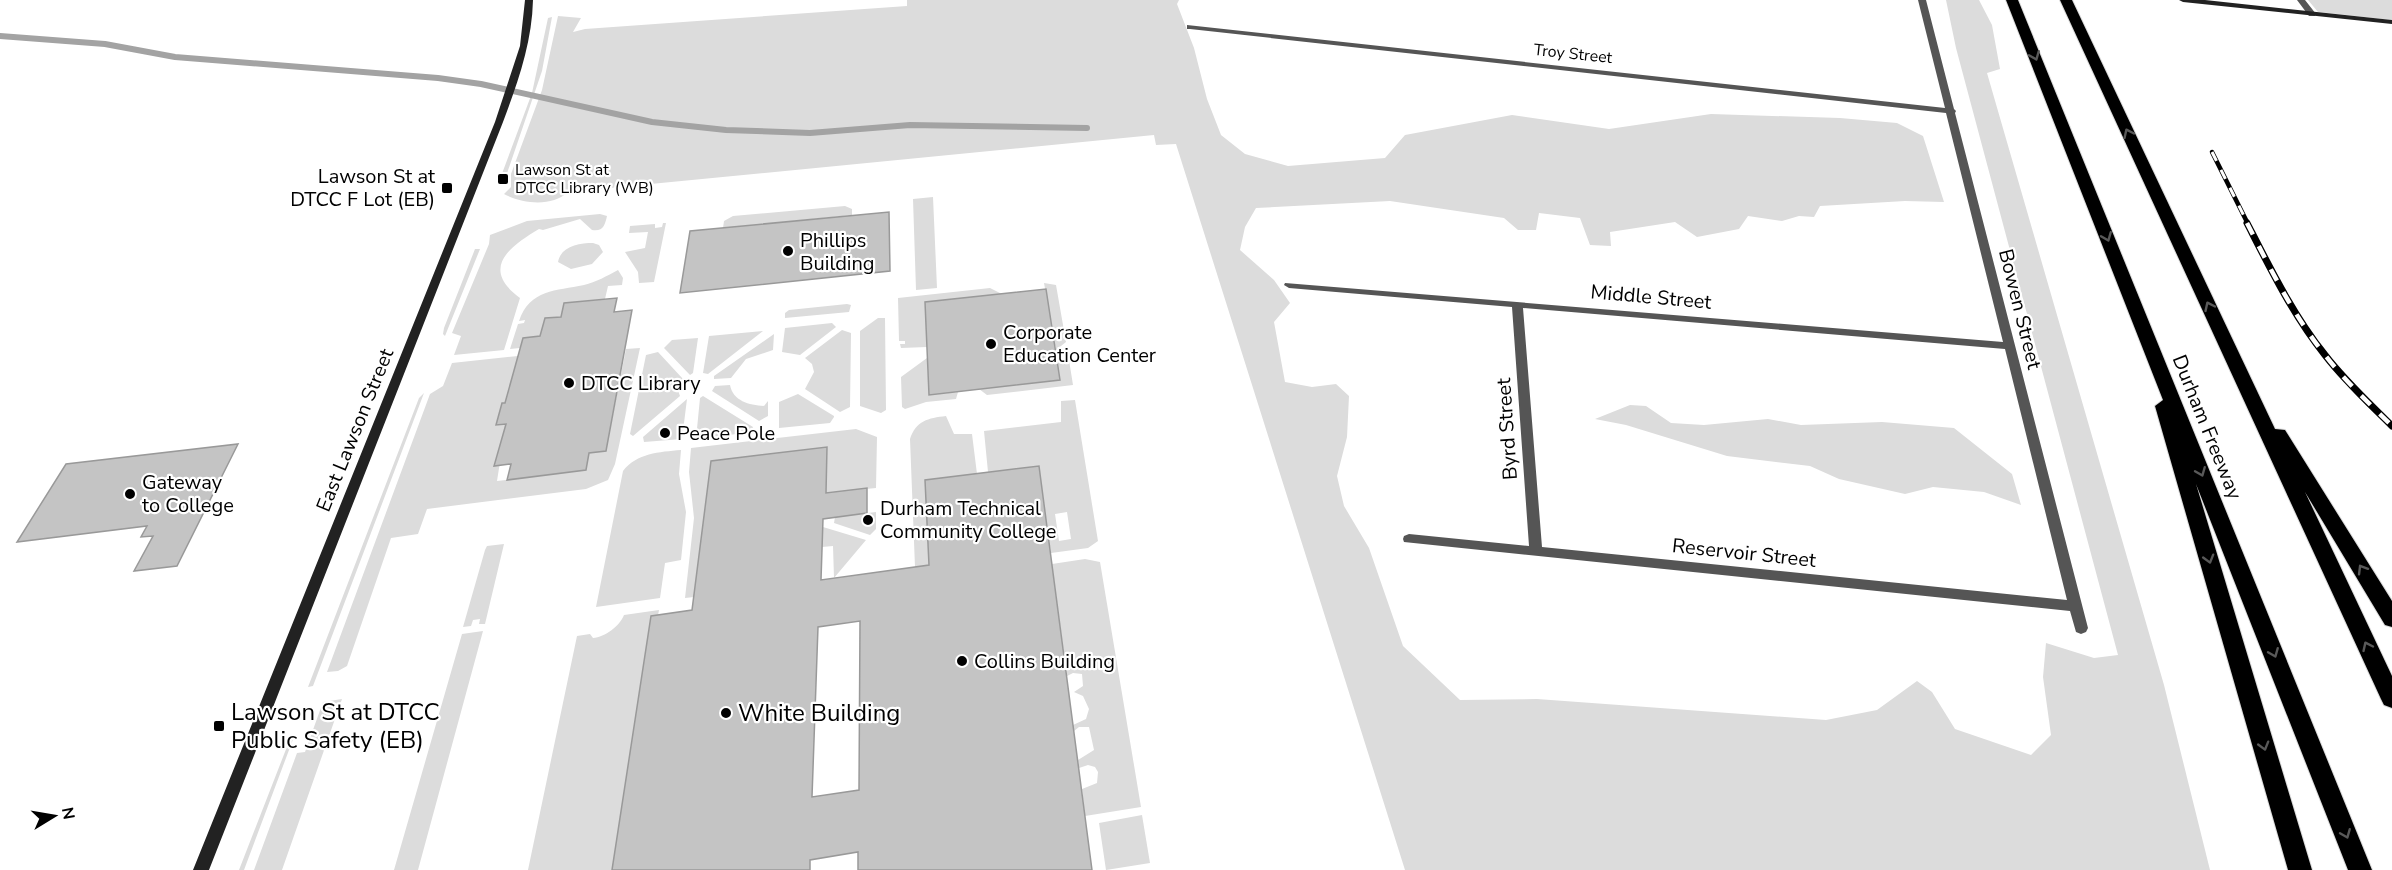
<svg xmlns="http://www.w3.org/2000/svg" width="2392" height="870" viewBox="0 0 2392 870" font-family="'Nunito Sans',sans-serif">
<rect width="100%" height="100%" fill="#fff"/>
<path fill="#dcdcdc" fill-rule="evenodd" d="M 907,0 L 1179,0 L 1177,4 L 1194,48 L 1207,99 L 1221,135 L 1245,154 L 1288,166 L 1385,158 L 1405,135 L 1512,115 L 1609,129 L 1711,114 L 1840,118 L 1897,123 L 1923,136 L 1944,202 L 1905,201 L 1820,206 L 1814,217 L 1799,216 L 1782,221 L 1748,216 L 1739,229 L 1697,237 L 1675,222 L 1610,232 L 1611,246 L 1590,245 L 1580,218 L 1539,213 L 1536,230 L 1518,230 L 1504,218 L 1390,201 L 1256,208 L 1245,227 L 1240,250 L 1274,280 L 1290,303 L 1274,322 L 1285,382 L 1312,387 L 1336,384 L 1349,396 L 1347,437 L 1337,476 L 1344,506 L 1369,548 L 1403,646 L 1460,700 L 1537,699 L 1826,720 L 1877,710 L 1917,681 L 1932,692 L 1955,729 L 2031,755 L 2051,735 L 2043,677 L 2046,643 L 2094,658 L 2118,655 L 1956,48 L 1946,0 L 1979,0 L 1992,25 L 2000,69 L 1987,73 L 2164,685 L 2210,870 L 1405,870 L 1176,144 L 1156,145 L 1154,135 L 568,192 C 552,207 523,204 504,194 L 511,187 L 511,174 L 542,90 L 558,16 L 581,18 L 573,32 L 585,29 L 907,6 Z
M 2308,0 L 2392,0 L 2392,20 L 2318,12 Z
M 552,17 L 542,71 L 503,185 L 500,186 L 500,179 L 532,93 L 548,18 Z
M 933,197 L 937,288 L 916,290 L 913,199 Z
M 845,206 L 852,209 L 852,215 L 723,228 L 724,221 L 733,216 Z
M 600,214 L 607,216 C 605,225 603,232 592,230 L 580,219 L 543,230 L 539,229 C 507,248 481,269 520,298 L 504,350 L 454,355 L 461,336 L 452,333 L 489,244 L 490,235 L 527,221 Z
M 663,223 L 666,223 L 654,282 L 639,283 L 638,272 L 625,252 L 645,248 L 648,232 L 629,233 L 630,226 L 655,224 L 655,228 L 662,227 Z
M 593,243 L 599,245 L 603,252 L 592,264 L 571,269 L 558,262 C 561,246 579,243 593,243 Z
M 475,249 L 480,249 L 445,336 L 443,334 L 444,328 Z
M 618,270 L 623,278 L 622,285 L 608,286 L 605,299 L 564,303 L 561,317 L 545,318 L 540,336 L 523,338 L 520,348 L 510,349 L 518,324 L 524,323 L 525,320 L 519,321 C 530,289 556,291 584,285 C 596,282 607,276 618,270 Z
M 1044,283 L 1056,285 L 1066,342 L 1056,350 Z
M 990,288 L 1002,294 L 925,302 L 927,347 L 901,348 L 900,344 L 905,344 L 905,341 L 899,341 L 898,298 Z
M 847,304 L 851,305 L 849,312 L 785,318 L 785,313 L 789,310 Z
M 878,318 L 885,318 L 886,410 L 881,413 L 860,406 L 860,331 Z
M 832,323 L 836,327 L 800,355 L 782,352 L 785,328 Z
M 842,330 L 851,333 L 850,407 L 840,412 L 805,389 L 814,372 L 812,364 L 805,358 Z
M 763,331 L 708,374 L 703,373 L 709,336 Z
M 774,334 L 773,350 L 746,359 L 731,378 L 714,379 L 714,376 Z
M 698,338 L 693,373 L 690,375 L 664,348 L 672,340 Z
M 640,348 L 615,464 L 608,480 L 586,489 L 427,509 L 418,534 L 391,538 L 347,666 L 338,671 L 327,672 L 430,394 L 443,386 L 452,363 L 518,356 L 514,402 L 502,403 L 496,424 L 506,424 L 497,481 L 586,470 L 589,453 L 606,450 L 626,349 Z
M 658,352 L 683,379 L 677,388 L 680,396 L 633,436 L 630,434 L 646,355 Z
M 927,358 L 929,395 L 958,392 L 956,399 L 926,402 L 905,409 L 902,407 L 901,377 Z
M 1069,360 L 1073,385 L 987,395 L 979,389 L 1060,380 L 1057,361 Z
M 730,385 C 733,401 749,405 764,406 L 768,401 L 768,416 L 759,421 L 712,391 L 715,386 Z
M 424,393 L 313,686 L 308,687 L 419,398 Z
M 798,394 L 834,416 L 834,417 L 830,423 L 779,428 L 779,402 Z
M 703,396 L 753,427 L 753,432 L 696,439 L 700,398 Z
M 687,399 L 682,439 L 644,442 L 643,437 Z
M 1075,400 L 1098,541 L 1088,548 L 1051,553 L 1039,466 L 988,472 L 984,431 L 1061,422 L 1061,401 ZM 1067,512 L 1071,539 L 1059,541 L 1055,514 Z
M 1630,405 L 1646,406 L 1671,423 L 1704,425 L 1768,419 L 1801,425 L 1882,422 L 1954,428 L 2012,474 L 2021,505 L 1984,492 L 1933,487 L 1905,494 L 1839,479 L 1810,466 L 1727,456 L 1626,425 L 1595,419 Z
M 946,416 L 954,434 L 972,434 L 977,474 L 929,565 L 915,567 L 910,439 C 916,421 928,418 946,416 Z
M 856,429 L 877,437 L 876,488 L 826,493 L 827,447 L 711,461 L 694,597 L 685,598 L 694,518 L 689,472 L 691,448 Z
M 681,450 L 679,474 L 686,512 L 681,560 L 665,563 L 660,598 L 596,607 L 623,471 C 637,453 659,452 681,450 Z
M 876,512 L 876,529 L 870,535 L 834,523 L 835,517 Z
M 823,527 L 866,540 L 834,578 L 833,546 L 822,547 Z
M 504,544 L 485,624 L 479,624 L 480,619 L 473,620 L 471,626 L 463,627 L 485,550 L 487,546 Z
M 1085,559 L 1100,562 L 1141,807 L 1085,816 L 1082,789 L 1097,783 L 1098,772 L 1095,767 L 1088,765 L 1079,768 L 1078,760 L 1094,750 L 1089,727 L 1079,727 L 1074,731 L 1073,725 L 1086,719 L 1089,709 L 1083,696 L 1074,692 L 1083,686 L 1082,674 L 1073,673 L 1067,676 L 1052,564 Z
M 659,610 L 612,870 L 528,870 L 577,636 L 590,634 L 593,638 C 605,637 620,626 624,615 Z
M 483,631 L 418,870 L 394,870 L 462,634 Z
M 342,699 L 282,870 L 254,870 L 297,753 L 305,752 L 323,702 Z
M 295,734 L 244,870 L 239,870 L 290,739 Z
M 1142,815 L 1150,863 L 1106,870 L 1099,823 Z"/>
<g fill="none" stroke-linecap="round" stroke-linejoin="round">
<path stroke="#a3a3a3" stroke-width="6" d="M 0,36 L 105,44 L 175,57 L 438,78 L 481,84 L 652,122 L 726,130 L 810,133 L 910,125 L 1087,128"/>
</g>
<path fill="#c4c4c4" stroke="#999" stroke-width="1.5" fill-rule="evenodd" d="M 889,212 L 890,271 L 680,293 L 690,231 Z
M 1046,289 L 1060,380 L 929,395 L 925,302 Z
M 617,298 L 614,312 L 632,310 L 606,451 L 589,453 L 586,470 L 507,480 L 511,464 L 494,466 L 506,424 L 496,425 L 502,403 L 505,403 L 523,338 L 540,336 L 545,318 L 561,317 L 564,303 Z
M 238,444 L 177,566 L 134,571 L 153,536 L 141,537 L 147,526 L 17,542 L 66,464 Z
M 827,447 L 826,493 L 867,488 L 867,513 L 823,519 L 821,580 L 929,565 L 925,480 L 1039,466 L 1092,870 L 858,870 L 858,852 L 810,860 L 810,870 L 612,870 L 651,616 L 692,610 L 711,461 ZM 860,621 L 859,790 L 812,797 L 818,627 Z"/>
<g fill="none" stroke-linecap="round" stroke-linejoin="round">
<defs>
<path id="highway" d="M 2006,0 L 2018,0 L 2372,870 L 2348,870 L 2196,484 L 2312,870 L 2288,870 L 2155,406 L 2163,400 Z
M 2060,0 L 2072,0 L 2275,429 L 2285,430 L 2392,601 L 2392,627 L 2385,625 L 2305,492 L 2392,676 L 2392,708 L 2384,705 L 2381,699 Z"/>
</defs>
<use href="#highway" stroke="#dbdbdb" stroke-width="2"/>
<path fill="#555" fill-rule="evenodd" d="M 1918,0 L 1926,0 L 1954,109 L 1956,111 L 1955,113 L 2088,628 L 2086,632 L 2081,634 L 2076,632 L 2070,611 L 1404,542 L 1403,539 L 1404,536 L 1409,534 L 1529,546 L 1512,307 L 1289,288 L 1284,285 L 1285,283 L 2003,342 L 1946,113 L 1190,29 L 1187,29 L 1187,25 L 1945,108 ZM 1523,308 L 2005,349 L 2067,600 L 1542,547 Z
M 2297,0 L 2305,0 L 2316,14 L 2315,16 L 2309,16 Z"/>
<path fill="#222" fill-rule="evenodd" d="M 525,0 L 533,0 C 532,43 518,82 503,122 L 209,870 L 193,870 L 495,122 L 520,46 Z
M 2179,0 L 2205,0 L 2392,20 L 2392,24 L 2183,2 Z"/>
<use href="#highway" fill="#000" fill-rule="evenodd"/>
<defs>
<path id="rail-far1" d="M 2212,152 L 2248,224"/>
<path id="rail" d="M 2247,223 C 2270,268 2293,315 2325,355 C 2345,381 2369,403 2392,426"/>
</defs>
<use href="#rail-far1" stroke="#000" stroke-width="4.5"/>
<use href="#rail" stroke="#000" stroke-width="7"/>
<use href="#rail-far1" stroke="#fff" stroke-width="3" stroke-dasharray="10" stroke-linecap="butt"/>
<use href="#rail" stroke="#fff" stroke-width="4.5" stroke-dasharray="13" stroke-linecap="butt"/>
</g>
<defs><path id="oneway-chevron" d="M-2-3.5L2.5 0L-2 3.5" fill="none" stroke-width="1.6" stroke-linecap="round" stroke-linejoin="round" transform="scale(1.5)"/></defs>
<g stroke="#595959">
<use href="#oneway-chevron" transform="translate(2035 56) rotate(68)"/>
<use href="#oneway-chevron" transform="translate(2128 133) rotate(-115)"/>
<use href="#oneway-chevron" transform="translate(2107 237) rotate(68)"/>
<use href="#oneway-chevron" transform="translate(2209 306) rotate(-115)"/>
<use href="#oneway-chevron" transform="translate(2201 472) rotate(68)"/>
<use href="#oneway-chevron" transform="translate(2209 559) rotate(74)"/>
<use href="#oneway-chevron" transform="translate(2362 569) rotate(-121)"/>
<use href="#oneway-chevron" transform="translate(2367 646) rotate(-115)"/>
<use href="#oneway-chevron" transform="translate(2274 653) rotate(68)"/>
<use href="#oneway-chevron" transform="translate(2264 746) rotate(74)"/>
<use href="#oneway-chevron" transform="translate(2346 834) rotate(68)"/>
</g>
<g fill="#000" stroke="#fff" stroke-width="2">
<rect x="497" y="173" width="12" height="12" rx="3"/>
<rect x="441" y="182" width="12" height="12" rx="3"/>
<circle cx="788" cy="251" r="6"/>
<circle cx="991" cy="344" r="6"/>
<circle cx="569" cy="383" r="6"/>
<circle cx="665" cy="433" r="6"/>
<circle cx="130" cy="494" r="6"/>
<circle cx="868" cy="520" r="6"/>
<circle cx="962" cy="661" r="6"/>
<circle cx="726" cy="713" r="6"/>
<rect x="213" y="720" width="12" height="12" rx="3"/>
</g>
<g text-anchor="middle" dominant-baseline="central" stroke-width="4.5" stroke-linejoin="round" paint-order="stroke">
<g font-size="16" fill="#000" stroke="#fff">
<text transform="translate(1573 54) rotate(6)">Troy Street</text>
</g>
<g font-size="16" fill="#000" stroke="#fff" text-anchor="start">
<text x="515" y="170">Lawson St at<tspan x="515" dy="18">DTCC Library (WB)</tspan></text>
</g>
<g font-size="20" fill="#000" stroke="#fff" text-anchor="start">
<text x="435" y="176" text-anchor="end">Lawson St at<tspan x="435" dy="23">DTCC F Lot (EB)</tspan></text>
<text x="800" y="240">Phillips<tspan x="800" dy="23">Building</tspan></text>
<text x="1003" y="332">Corporate<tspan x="1003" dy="23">Education Center</tspan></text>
<text x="581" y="383">DTCC Library</text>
<text x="677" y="433">Peace Pole</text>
<text x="142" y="482">Gateway<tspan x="142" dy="23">to College</tspan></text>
<text x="880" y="508">Durham Technical<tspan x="880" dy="23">Community College</tspan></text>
<text x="974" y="661">Collins Building</text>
</g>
<g font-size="20" fill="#000" stroke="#fff">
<text transform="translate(1651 297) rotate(5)">Middle Street</text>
<text transform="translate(2020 309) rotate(76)">Bowen Street</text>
<text transform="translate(2207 427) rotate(68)">Durham Freeway</text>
<text transform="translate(1507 429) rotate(-94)">Byrd Street</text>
<text transform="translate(355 430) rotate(-68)">East Lawson Street</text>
<text transform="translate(1744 553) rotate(6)">Reservoir Street</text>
</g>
<g font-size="24" fill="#000" stroke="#fff" text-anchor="start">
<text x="231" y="712">Lawson St at DTCC<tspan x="231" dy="28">Public Safety (EB)</tspan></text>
<text x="738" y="713">White Building</text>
</g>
</g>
<g transform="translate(54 816) rotate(79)" stroke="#ffffff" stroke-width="4.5" paint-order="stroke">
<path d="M0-4.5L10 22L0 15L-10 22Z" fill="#000000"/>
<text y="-9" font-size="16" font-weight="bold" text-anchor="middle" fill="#000000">N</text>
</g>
</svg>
